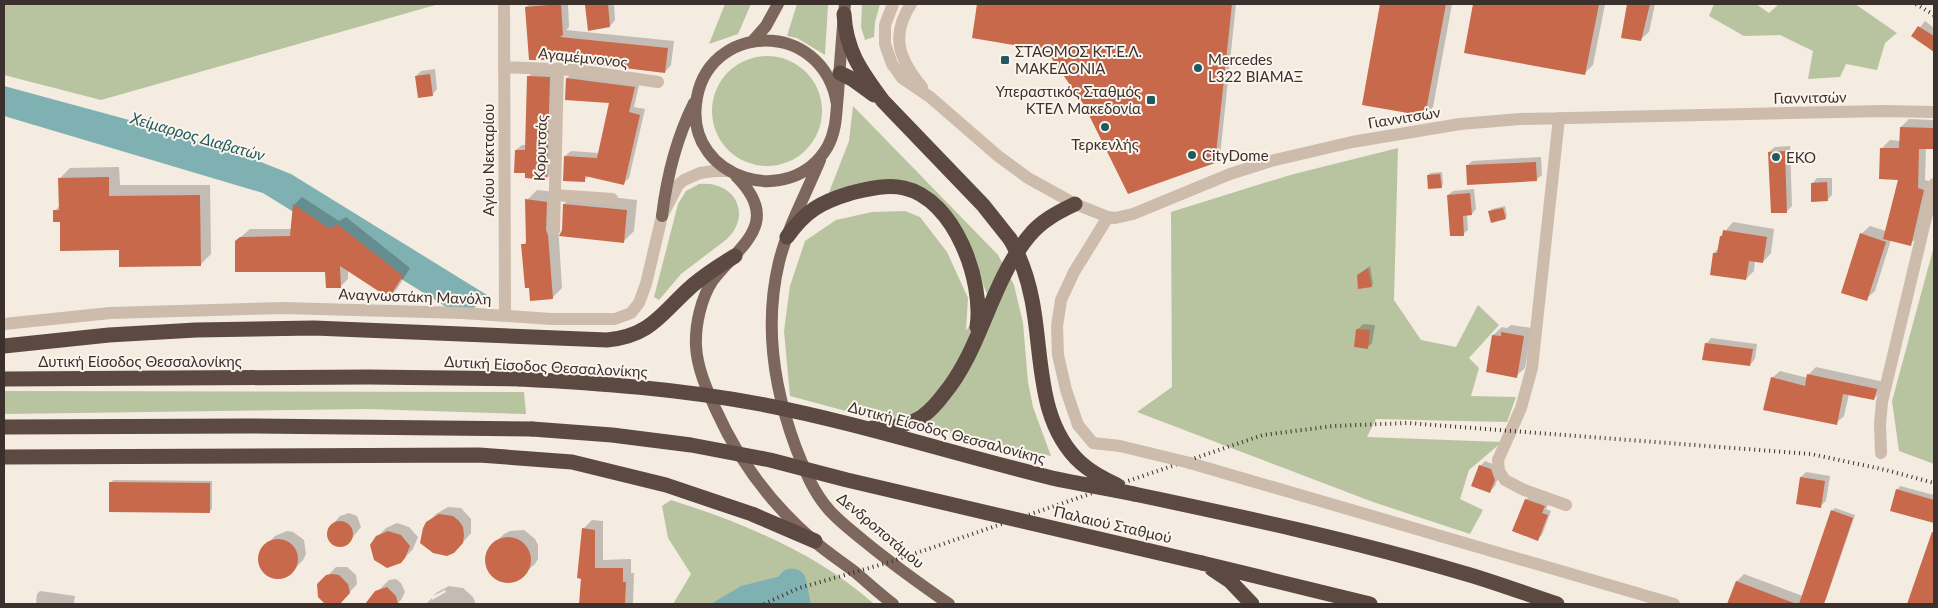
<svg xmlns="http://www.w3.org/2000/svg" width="1938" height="608" viewBox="0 0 1938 608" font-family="Lato,sans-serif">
<rect width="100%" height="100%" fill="#f4ebe1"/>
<path fill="#b8c4a0" d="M 4,4 L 439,4 L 101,100 L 4,75 Z
M 725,4 L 751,4 L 738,34 L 709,44 Z
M 797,4 L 828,4 L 825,55 L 797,38 L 787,36 Z
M 862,4 L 880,4 L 875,22 L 874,37 L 865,40 L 861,27 Z
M 1714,4 L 1756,4 L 1769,13 L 1779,4 L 1855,4 L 1897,33 L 1885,43 L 1877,70 L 1846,64 L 1840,77 L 1808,79 L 1813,51 L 1780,35 L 1744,36 L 1709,16 Z
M712 111a55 55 0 1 1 110 0a55 55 0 1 1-110 0Z
M 853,106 L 998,255 L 1014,285 L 1023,323 L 1028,382 L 1033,407 L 1051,456 L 893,420 L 872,418 L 790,396 L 784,331 L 790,286 L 805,241 L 836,220 L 872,212 L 905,211 L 920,217 L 947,252 L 968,298 L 966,331 L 988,297 L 967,242 L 930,193 L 828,195 L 849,141 Z
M 1398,148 L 1394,300 L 1421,340 L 1456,347 L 1478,305 L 1499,325 L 1469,358 L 1479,368 L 1471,396 L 1516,397 L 1507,422 L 1376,419 L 1367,437 L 1502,442 L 1469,470 L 1460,499 L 1483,510 L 1470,534 L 1373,502 L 1137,412 L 1172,387 L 1171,212 L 1290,175 Z
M 699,184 C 734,180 753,214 727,239 L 681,274 L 659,300 L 654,297 L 678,204 L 686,191 Z
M 1934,246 L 1934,464 L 1899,451 L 1892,401 Z
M 4,391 L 524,392 L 526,414 L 367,409 L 4,414 Z
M 671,500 C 743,523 817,553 874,604 L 673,604 L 691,574 L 668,538 L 662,506 Z"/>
<path fill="#7fb0b2" d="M 4,86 L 144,124 L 241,154 L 291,174 L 487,295 L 464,318 L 263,193 L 4,116 Z
M 789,574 L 796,604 L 711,604 L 741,586 Z"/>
<path fill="#0003" d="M 530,4 L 568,4 L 569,27 L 566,30 L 674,41 L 671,65 L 665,72 L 559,59 L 526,7 Z
M 586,4 L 614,4 L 615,20 L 610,26 L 589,29 Z
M 979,4 L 1236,4 L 1220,156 L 1214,161 L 1085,104 L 1053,58 L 1039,48 L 973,37 Z
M 1382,4 L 1452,4 L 1433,107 L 1425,115 L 1363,104 Z
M 1475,4 L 1605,4 L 1593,65 L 1585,73 L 1466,52 Z
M 1629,4 L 1655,4 L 1649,32 L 1640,40 L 1622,37 Z
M 1925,21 L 1934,28 L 1934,50 L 1913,36 Z
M 435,69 L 437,89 L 432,95 L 416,76 L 421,71 Z
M 534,71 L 554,72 L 552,173 L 547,178 L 526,172 L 516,150 L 522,145 L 526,145 L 528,77 Z
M 573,72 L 640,81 L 634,107 L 645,109 L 629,178 L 624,183 L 589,176 L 584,180 L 565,156 L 571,151 L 599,153 L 611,102 L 567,78 Z
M 1909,119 L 1934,120 L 1934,148 L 1926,148 L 1925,180 L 1932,182 L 1919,236 L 1910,244 L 1891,240 L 1875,291 L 1866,299 L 1861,234 L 1870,226 L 1886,231 L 1900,178 L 1882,148 L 1890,140 L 1900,141 L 1901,127 Z
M 1790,146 L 1792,206 L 1787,211 L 1769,152 L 1775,147 Z
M 1541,157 L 1542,175 L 1536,180 L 1467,166 L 1472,161 Z
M 119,167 L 120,185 L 210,185 L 211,254 L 200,265 L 120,249 L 61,221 L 55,211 L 60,205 L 60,178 L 70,168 Z
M 1442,172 L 1443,184 L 1441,187 L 1428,176 L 1430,173 Z
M 1817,178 L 1832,178 L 1832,195 L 1827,200 L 1812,184 Z
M 1474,189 L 1476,209 L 1472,214 L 1467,214 L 1468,230 L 1463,234 L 1448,195 L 1453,191 Z
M 537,190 L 556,192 L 562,288 L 552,298 L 523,245 L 527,241 L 527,200 Z
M 575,193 L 637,200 L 634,231 L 623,242 L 563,231 L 564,204 Z
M 302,197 L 339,221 L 346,217 L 410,268 L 397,289 L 389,297 L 348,269 L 348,279 L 340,287 L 327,271 L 236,241 L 250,229 L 292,229 L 294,205 Z
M 1505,206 L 1507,216 L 1505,218 L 1490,212 L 1492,209 Z
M 1733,222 L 1774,229 L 1771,253 L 1763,262 L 1755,260 L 1754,271 L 1746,279 L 1714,253 L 1719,248 L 1721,236 Z
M 1370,266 L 1373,284 L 1371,286 L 1358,275 Z
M 1363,324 L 1375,325 L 1372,343 L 1367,348 L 1358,329 Z
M 1511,325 L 1532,328 L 1525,368 L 1516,376 L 1493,335 L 1502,327 L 1507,328 Z
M 1711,338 L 1757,344 L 1755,359 L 1750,365 L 1706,344 Z
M 1816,367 L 1884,382 L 1881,391 L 1874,399 L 1849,394 L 1844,416 L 1836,423 L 1772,378 L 1780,371 L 1808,378 L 1808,375 Z
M 1485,461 L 1495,465 L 1499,475 L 1495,486 L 1490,491 L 1480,466 Z
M 1806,472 L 1830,476 L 1826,501 L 1820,506 L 1801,477 Z
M 113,480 L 212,481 L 212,509 L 210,511 L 111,483 Z
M 1900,486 L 1934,495 L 1934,522 L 1891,510 L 1897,490 Z
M 1530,495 L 1549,502 L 1546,509 L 1551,511 L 1542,535 L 1537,539 L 1526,500 Z
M 448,507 L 461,508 L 471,519 L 471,533 L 458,548 L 427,523 L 436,514 Z
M 1835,508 L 1855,515 L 1826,599 L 1824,601 L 1832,511 Z
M 349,513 L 357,516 L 361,527 L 349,542 L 340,546 L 331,542 L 328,533 L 332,525 L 340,516 Z
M 592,520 L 603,521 L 603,560 L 631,559 L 631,573 L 634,573 L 633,604 L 580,604 L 583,529 Z
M 397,523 L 409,527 L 418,537 L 413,549 L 401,562 L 377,537 L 386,528 Z
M 524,530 L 535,539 L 538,545 L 538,559 L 535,564 L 516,581 L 510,582 L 497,580 L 488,569 L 486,562 L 490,548 L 504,534 L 510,531 Z
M 287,531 L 293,532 L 304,540 L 306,554 L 303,560 L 290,574 L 278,578 L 265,573 L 260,562 L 262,550 L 266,545 L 275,536 Z
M 1934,531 L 1934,604 L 1908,604 Z
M 336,567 L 347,567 L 356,575 L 357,584 L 339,604 L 327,604 L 319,585 Z
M 1744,574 L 1816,601 L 1815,604 L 1738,604 L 1729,601 L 1737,581 Z
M 396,579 L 401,583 L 405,592 L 401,600 L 397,604 L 374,604 L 371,598 L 389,580 Z
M 449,586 L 463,588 L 473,597 L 476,604 L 426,604 L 432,598 L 432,600 L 446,592 L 445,590 L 433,596 L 436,593 Z
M 40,591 L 75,596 L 74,604 L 36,604 L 37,594 Z"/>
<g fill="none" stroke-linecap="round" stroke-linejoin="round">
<path stroke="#7fb0b2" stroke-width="29" d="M 792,583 L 796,604"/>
</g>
<path fill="#c8694b" d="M 561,4 L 563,35 L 560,37 L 668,48 L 665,73 L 559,60 L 529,60 L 525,7 Z
M 608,4 L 610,27 L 588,31 L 585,5 Z
M 977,4 L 1232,4 L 1215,163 L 1128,194 L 1084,105 L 1052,59 L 1038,49 L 972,38 Z
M 1380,4 L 1446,4 L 1425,116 L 1362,105 Z
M 1473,4 L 1599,4 L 1585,75 L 1464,53 Z
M 1627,4 L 1650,4 L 1641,41 L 1621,38 Z
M 1918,26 L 1934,36 L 1934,52 L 1911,36 Z
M 430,74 L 433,96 L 418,98 L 415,76 Z
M 527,76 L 550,77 L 547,180 L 525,178 L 525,173 L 514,173 L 515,150 L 525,150 Z
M 566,78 L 635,87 L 629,112 L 640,115 L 624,185 L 585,176 L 585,182 L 563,181 L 564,156 L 597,158 L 609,103 L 565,100 Z
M 1900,127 L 1934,128 L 1934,149 L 1919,149 L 1918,188 L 1924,190 L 1911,246 L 1883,239 L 1898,180 L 1879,179 L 1880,148 L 1899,148 Z
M 1785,151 L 1787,213 L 1771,213 L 1768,152 Z
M 1536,162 L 1537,181 L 1467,185 L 1466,165 Z
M 1440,174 L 1442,188 L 1428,189 L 1427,175 Z
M 109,177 L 109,196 L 200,195 L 201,266 L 119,267 L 119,250 L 60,251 L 60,222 L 53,222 L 53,210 L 59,210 L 58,178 Z
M 1827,182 L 1828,201 L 1811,202 L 1811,183 Z
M 1470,193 L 1472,215 L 1463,216 L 1464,236 L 1450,236 L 1447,195 Z
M 525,199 L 547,202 L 546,230 L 548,235 L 553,299 L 530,301 L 529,288 L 525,288 L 521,244 L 526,244 Z
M 293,204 L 330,229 L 337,224 L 403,276 L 389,298 L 340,266 L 341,288 L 326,288 L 325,272 L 235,272 L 235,241 L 240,237 L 290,236 Z
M 563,204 L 627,210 L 624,243 L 559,236 L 562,230 Z
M 1503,208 L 1506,219 L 1491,223 L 1488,211 Z
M 1723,230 L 1767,237 L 1763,263 L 1749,261 L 1746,280 L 1710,275 L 1713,253 L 1717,253 L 1720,236 L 1722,236 Z
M 1860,233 L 1886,242 L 1867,301 L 1841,293 Z
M 1368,268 L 1372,287 L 1358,289 L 1357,275 Z
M 1356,329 L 1370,330 L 1368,349 L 1354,347 Z
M 1501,332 L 1524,336 L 1517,378 L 1486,372 L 1492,335 L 1501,336 Z
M 1705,343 L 1753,349 L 1750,366 L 1702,360 Z
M 1807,374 L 1877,389 L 1874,400 L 1843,394 L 1837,425 L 1763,410 L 1771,377 L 1805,386 Z
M 1479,465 L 1491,469 L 1495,480 L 1490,493 L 1471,486 Z
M 1800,477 L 1825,481 L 1821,508 L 1796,504 Z
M 109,482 L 210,483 L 210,513 L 109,512 Z
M 1896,489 L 1934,500 L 1934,523 L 1890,511 Z
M 1525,499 L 1545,506 L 1542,513 L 1548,515 L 1538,541 L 1512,531 Z
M 1831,510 L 1853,518 L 1824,604 L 1799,604 Z
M 439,514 L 453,516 L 459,521 L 463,527 L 464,535 L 463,543 L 454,553 L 447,556 L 433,553 L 420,543 L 423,528 L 426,522 Z
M327 534a13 13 0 1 1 26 0a13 13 0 1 1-26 0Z
M 582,528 L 595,530 L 595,568 L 623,568 L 623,582 L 626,582 L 625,604 L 579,604 L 581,579 L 577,578 Z
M 388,531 L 401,535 L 410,546 L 405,558 L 401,563 L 387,568 L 374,560 L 370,545 L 376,536 Z
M 1932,532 L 1934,532 L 1934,604 L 1907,604 Z
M485 560a23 23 0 1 1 46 0a23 23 0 1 1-46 0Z
M258 559a20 20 0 1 1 40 0a20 20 0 1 1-40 0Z
M 332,574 L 339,575 L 348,584 L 350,593 L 340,604 L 325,604 L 318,597 L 317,584 L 326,575 Z
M 1736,581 L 1794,603 L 1794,604 L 1727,604 Z
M 387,587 L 396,596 L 398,604 L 365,604 L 375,591 Z"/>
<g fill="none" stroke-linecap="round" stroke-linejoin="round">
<path stroke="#cdbbac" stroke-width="12" d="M 504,4 L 505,316
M 893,4 L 885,25 L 885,44 L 892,64 L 902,78 L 930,97 L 998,156 L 1028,178 L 1075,204 L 1108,217 L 1115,218 L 1133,214 L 1230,174 L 1271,161 L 1352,142 L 1460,124 L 1520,119 L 1883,111 L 1934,112
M 911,4 C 890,36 899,59 922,87
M 504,67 L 577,70 L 658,82
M 1559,118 L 1532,368 L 1521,408 L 1498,460 L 1499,471 L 1505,480 L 1524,490 L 1566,505
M 555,195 L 612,199
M 1108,217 L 1074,272 L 1061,300 L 1057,326 L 1058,355 L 1066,390 L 1078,425 L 1093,443 L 1120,446
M 554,230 L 558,68
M 4,324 L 110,313 L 283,308 L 463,313 L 551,319 L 615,319 L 631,313 L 639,303 L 646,284 L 662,216 L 678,185 L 684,180 L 700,173 L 714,171 L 730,171
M 1881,453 L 1880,424 L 1882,402 L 1934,184
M 1190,463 L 1674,604"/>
<path stroke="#7d675c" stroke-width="12" d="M 752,42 L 766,26 L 778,4
M 837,104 C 823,18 705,21 696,104 C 687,179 791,211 828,146 C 837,129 836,112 838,94 C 840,64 842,34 845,4
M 820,160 C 806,194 788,226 779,262 C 764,324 774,389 796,448 C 805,471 813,492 830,511 C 840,522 852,531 864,541 C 891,563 920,584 949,604
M 736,176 C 783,223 740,245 713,280 C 701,298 695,325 696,346 C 697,368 707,390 716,410 C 739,461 771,504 813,540 C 826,552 841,561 855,572 C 868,583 880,594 893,604
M 662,216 C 667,175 676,139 694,103"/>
<path stroke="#5c4a42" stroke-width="15" d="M 844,14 C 846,52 862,72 883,101 L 983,205 L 1010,239
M 840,73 L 852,79 L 874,95
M 787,237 C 805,211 821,202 851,193 C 868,189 887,184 904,188 C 955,199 984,282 977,327
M 4,346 L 109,335 L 196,330 L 314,328 L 607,340 C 652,336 662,312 693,285 C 706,274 720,265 735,256
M 4,379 L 369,377 L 520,379
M 4,427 L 249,426 L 532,429
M 872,428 C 888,428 909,426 923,416 C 931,410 938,402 944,394 C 982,348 990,283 1029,236 C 1041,221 1058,212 1075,204
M 4,457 L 479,455 L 572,462 L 666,485 L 752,514 L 815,541
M 1134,494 C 1244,517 1355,541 1463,573 C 1495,582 1526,594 1557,604
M 1202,563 L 1370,604
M 1212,569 L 1230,581 L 1252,604"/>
<path stroke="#3b302b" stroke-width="4" stroke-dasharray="1 4" stroke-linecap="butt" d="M 1916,4 L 1934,15
M 764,604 L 799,588 L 890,562 L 1263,435 L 1333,426 L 1408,423 L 1811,454 L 1886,470 L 1934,483"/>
<path stroke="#cdbbac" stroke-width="12" d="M 1120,446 L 1190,463"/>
<path stroke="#5c4a42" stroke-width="15" d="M 1010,239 C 1021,258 1028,279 1032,300 C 1043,355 1036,422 1081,463 C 1092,473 1104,479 1117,485
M 520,379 C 600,383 680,389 760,404 C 859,423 954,454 1052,478 C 1079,484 1107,488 1134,494
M 532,429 L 612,435 L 691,445 L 770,460 L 847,480 L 1202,563"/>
</g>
<g fill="#1f5a5e" stroke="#fbf5ee" stroke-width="2">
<rect x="1000" y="55" width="10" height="10" rx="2.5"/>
<circle cx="1198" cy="68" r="5"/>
<rect x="1146" y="95" width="10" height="10" rx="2.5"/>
<circle cx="1105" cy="127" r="5"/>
<circle cx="1192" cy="155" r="5"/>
<circle cx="1776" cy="157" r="5"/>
</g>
<g text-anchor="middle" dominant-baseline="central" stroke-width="4" stroke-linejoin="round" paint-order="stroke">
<g font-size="15" fill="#3b302b" stroke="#fbf5ee" text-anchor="start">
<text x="1015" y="51">ΣΤΑΘΜΟΣ Κ.Τ.Ε.Λ.<tspan x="1015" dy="17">ΜΑΚΕΔΟΝΙΑ</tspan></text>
<text x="1208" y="59">Mercedes<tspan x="1208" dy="17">L322 ΒΙΑΜΑΞ</tspan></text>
<text x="1141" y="91" text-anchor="end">Υπεραστικός Σταθμός<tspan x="1141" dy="17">ΚΤΕΛ Μακεδονία</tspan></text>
<text x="1105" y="144" text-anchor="middle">Τερκενλής</text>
<text x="1202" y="155">CityDome</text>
<text x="1786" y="157">ΕΚΟ</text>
</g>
<g font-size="15" fill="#3b302b" stroke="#fbf5ee">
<text transform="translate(583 57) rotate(6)">Αγαμέμνονος</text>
<text transform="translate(1810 97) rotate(-1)">Γιαννιτσών</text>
<text transform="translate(1404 117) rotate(-9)">Γιαννιτσών</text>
<text transform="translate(540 148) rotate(-88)">Κορυτσάς</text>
<text transform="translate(488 160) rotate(-90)">Αγίου Νεκταρίου</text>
<text transform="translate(415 296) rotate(2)">Αναγνωστάκη Μανόλη</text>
<text x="140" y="361">Δυτική Είσοδος Θεσσαλονίκης</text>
<text transform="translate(546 366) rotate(3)">Δυτική Είσοδος Θεσσαλονίκης</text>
<text transform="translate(947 432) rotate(15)">Δυτική Είσοδος Θεσσαλονίκης</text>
<text transform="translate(1113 524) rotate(13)">Παλαιού Σταθμού</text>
<text transform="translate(881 530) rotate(40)">Δενδροποτάμου</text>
</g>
<g font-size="16" font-style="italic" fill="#1f5a5e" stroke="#fbf5ee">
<text transform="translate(198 136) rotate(16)">Χείμαρρος Διαβατών</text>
</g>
</g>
<rect width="1938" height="608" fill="none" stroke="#3b302b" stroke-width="10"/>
</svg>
